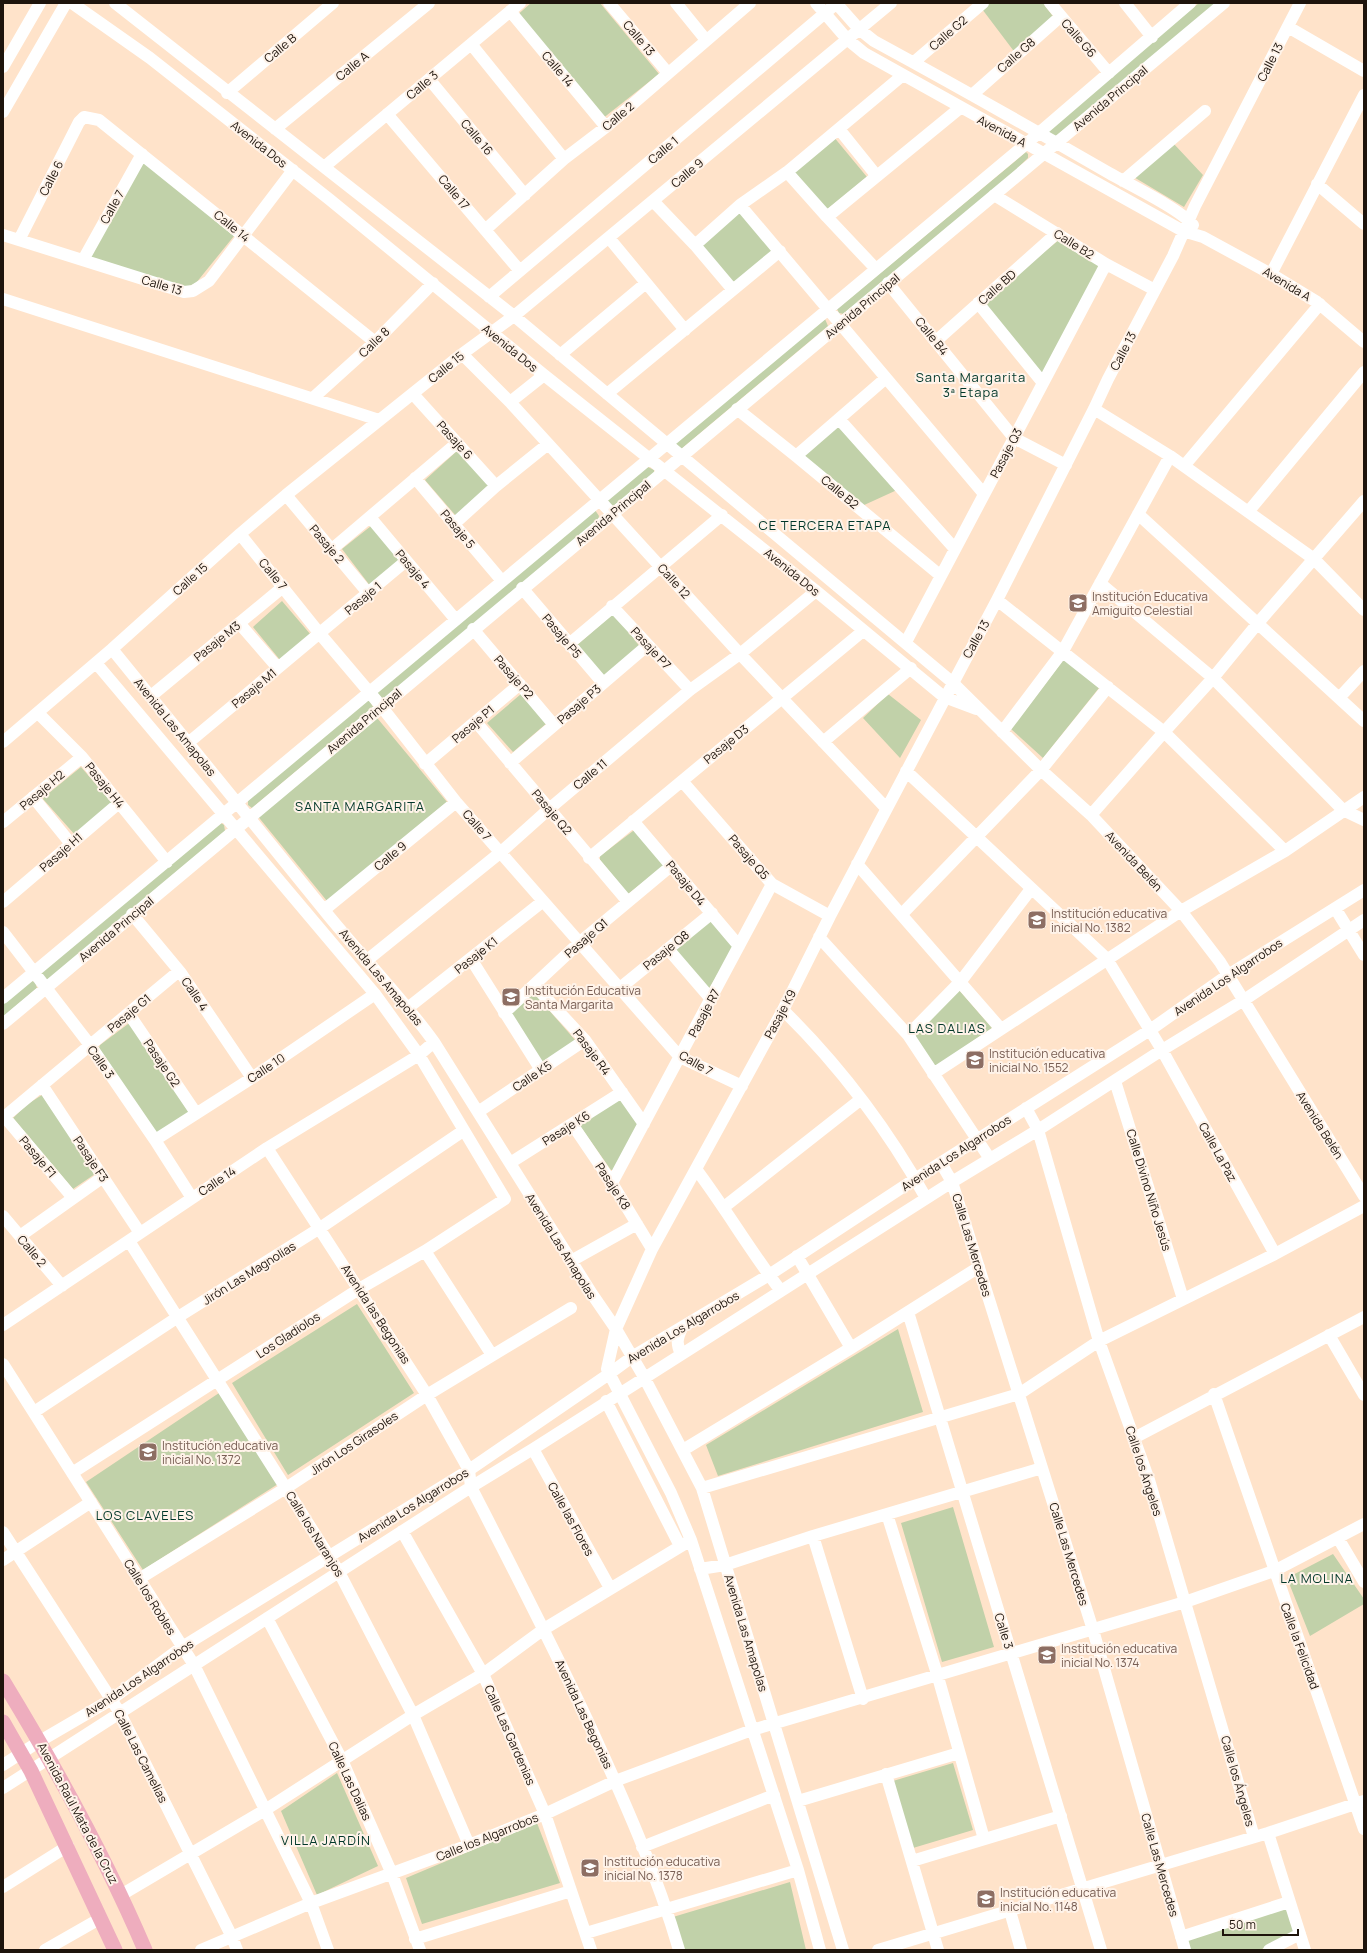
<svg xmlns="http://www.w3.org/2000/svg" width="1367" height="1953" viewBox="0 0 1367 1953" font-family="Manrope,sans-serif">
<rect width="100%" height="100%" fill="#ffe3ca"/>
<path fill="#c1d1a9" d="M 531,3 L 600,3 L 659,74 L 602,119 L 515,17 Z
M 990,3 L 1043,3 L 1055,19 L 1016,51 L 1013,50 L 982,9 Z
M 1199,3 L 1217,3 L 1055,137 L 1052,137 L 1048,130 L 1051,126 Z
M 833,136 L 867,177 L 825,211 L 790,171 Z
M 1174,144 L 1203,175 L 1184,207 L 1132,176 Z
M 1026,152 L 1028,154 L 1028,158 L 997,188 L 844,314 L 839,313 L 837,309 Z
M 149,163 L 234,236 L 196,283 L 187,287 L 90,258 L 142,164 Z
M 739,210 L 776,251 L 733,286 L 698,245 Z
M 1060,239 L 1101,263 L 1042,375 L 981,304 Z
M 825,319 L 828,326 L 680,450 L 676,444 L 676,441 Z
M 839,422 L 897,490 L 862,506 L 799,455 Z
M 458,450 L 491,486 L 456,516 L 425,480 Z
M 646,466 L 654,470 L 654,473 L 612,507 L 607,499 Z
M 595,510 L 599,516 L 598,520 L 384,699 L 381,699 L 377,692 Z
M 371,526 L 401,562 L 371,587 L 342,549 Z
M 282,601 L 311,635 L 280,660 L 253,627 Z
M 614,613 L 641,648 L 605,677 L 577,645 Z
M 1064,659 L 1099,688 L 1043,758 L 1011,729 Z
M 521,694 L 547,723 L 513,752 L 487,723 Z
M 888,694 L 921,720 L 900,758 L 863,718 Z
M 367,701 L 370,701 L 373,707 L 252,808 L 248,805 L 248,800 Z
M 373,713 L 447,802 L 327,901 L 256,814 Z
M 81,767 L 113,804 L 76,836 L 43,799 L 44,797 Z
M 221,823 L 224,825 L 225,831 L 48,980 L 44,979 L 41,975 L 43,970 Z
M 633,831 L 638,831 L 666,864 L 628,894 L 600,860 L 600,856 Z
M 710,920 L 735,946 L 708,990 L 675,950 Z
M 32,981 L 35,982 L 37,988 L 3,1017 L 3,1003 Z
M 959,990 L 992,1028 L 935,1067 L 914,1034 Z
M 533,992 L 576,1041 L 541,1064 L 510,1012 Z
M 128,1024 L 132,1025 L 190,1114 L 156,1134 L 99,1048 L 100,1045 Z
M 42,1095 L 95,1174 L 73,1189 L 13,1118 L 26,1105 Z
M 621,1098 L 640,1125 L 613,1170 L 611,1170 L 580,1126 L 581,1123 Z
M 357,1304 L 414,1393 L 288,1475 L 232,1383 Z
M 898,1329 L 923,1412 L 718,1476 L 706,1445 Z
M 219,1393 L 278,1484 L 143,1570 L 86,1482 Z
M 953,1507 L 994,1647 L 942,1662 L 901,1523 Z
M 1333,1554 L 1364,1599 L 1364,1604 L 1310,1636 L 1287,1578 Z
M 953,1763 L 973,1830 L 913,1848 L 893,1781 Z
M 337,1773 L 378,1866 L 317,1895 L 281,1811 Z
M 537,1823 L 560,1883 L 422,1924 L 406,1878 Z
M 790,1882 L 806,1950 L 684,1950 L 673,1917 Z
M 1287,1907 L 1294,1933 L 1260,1950 L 1189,1950 L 1185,1935 Z"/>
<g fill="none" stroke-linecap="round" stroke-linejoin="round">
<path stroke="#fff" stroke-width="12" d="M 72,3 L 150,58 L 329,199 L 544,375 L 816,591 L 944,697 L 976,709
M 115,3 L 514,316 L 952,682 L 1041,770 L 1091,815 L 1181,911 L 1220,962 L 1364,1196
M 609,3 L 668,73
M 676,3 L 706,40
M 816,3 L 847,39 L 864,53 L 1183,231 L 1203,237 L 1271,274 L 1317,302 L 1364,342
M 836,3 L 859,29 L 874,41 C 953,84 1031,128 1109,173 C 1130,185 1180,209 1193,225
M 1050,3 L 1109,73
M 1125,3 L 1152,37
M 510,11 L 606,127
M 1288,27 L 1364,71
M 471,44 L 564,159
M 914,62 L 983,3
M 3,67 L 40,3
M 429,79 L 525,195
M 227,93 L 333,3
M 972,95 L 1061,16
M 3,112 L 66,3
M 387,114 L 520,271
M 275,129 L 429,3
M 839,129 L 876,175
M 324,167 L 520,3
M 787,172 L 827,217 L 876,269
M 1123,181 L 1205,111
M 1317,184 L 1364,224
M 994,195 L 1106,264 L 1155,290
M 653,201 L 695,245 L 733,290
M 740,205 L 984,494
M 827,217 L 960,108
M 485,230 L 564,159 L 606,127 L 750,3
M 3,235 L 184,292 L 193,291 L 209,281 L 293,170
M 609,238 L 685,330
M 19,240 L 79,122 L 84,117 L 99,120 L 375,342
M 695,245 L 740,205 L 787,172 L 903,75
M 83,260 L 142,154
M 1271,274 L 1364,95
M 888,283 L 1014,438 L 1066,465
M 489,297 L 837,3
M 3,299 L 379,420
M 978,303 L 1043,383
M 936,341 L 1057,233
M 462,354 L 510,402 L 740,654 L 886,808
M 560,355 L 646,283
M 413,394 L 496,486
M 607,394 L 780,251
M 313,398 L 375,342 L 433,283
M 510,402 L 544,375
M 737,409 L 796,456 L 941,576
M 1094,409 L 1170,456 L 1314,559 L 1364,610
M 839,419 L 955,549
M 796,456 L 886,378
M 1184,466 L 1320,304
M 415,478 L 502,581
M 286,495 L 368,593
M 1248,512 L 1364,372
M 1138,514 L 1364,721
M 370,517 L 456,620
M 454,524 L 496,486 L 548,444
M 240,534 L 320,634 L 381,706 L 456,802 L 680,1057 L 742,1086
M 332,549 L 457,443
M 1100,583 L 1213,678 L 1343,810 L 1364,820
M 522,588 L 603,683
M 997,600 L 1164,732 L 1285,851
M 612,606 L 690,690
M 239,623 L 278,668
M 473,629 L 554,725
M 906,642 L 1106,264
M 569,644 L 722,515
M 112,649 C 183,736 253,823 324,910 C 360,955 401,996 434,1042 L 592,1294 L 616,1329 L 644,1377 L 702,1488 L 843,1950
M 151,696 L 283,587
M 1339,698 L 1364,671
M 38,713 L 82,757 L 167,862
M 476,722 L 628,902
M 1002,732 L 1063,651 L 1170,456
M 3,742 L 112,649 L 240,534 L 286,495 L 462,354 L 514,316 L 891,3
M 823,742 L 911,668
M 188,743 L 406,561
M 510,763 L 648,645
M 425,764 L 520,684
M 906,771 L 1107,959 L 1162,1050 L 1275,1254
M 682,781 L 772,884 L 830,916
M 33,797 L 71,844
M 1091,815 L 1164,732 L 1213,678 L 1258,623 L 1364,501
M 633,821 L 739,946
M 3,822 L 82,757
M 589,858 L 863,631
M 857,864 L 1001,1029
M 3,902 L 119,803
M 1335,908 L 1364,955
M 324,910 L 456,802
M 132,914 L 181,973 L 252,1078
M 902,914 L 1041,770 L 1108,687
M 3,932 L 90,1045 L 155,1140 L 192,1198
M 819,937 L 908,1035 L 990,1159
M 668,949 L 711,999
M 471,959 L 541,1070
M 366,961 L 501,852 L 549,809 L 690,690 L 740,654 L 816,591
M 534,985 L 585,1040 L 644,1124
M 620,988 L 712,913
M 3,998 L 1026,144 L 1190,3
M 409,1007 L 542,902
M 783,1010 C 839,1065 888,1130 926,1198
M 504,1013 L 580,942 L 671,866
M 129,1014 L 196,1113
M 3,1024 L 1224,3
M 908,1035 L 961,981 L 1031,889
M 933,1074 L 1181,911 L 1285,851 L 1364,797
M 1115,1081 L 1183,1299
M 42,1085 L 140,1233
M 1026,1108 L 1038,1130 L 1099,1341 L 1149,1480 L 1254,1837
M 478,1112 L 585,1040
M 3,1115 L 73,1198
M 4,1117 L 179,971
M 572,1124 L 612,1183 L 652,1249
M 155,1140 L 252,1078 L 375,994
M 267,1148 L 427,1395 L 469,1470 L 471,1487 C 512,1567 553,1646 591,1728 C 624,1800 657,1874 679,1950
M 510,1163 L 622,1092
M 941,1163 L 952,1182 L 1093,1630 L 1185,1950
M 696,1169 C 726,1209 751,1252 781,1291
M 612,1183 L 772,884
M 724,1207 L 860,1100
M 3,1216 L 62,1286
M 20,1236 L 103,1177
M 129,1241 L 339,1572 L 413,1715 L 469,1845
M 425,1251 L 492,1355
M 797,1256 L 851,1348
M 571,1261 L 637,1224
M 908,1312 L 1101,1950
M 3,1325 L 267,1148 L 419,1055 L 434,1042
M 1329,1335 L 1364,1395
M 681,1354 C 676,1344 677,1338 682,1328
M 3,1364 L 194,1665 L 311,1903 L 328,1950
M 1214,1394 L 1364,1829
M 606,1401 L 680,1546
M 34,1412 L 178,1317 L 320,1228 L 463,1131
M 1134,1438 L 1364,1317
M 533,1449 L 610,1588
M 683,1450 L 851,1348 L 979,1267
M 72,1473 L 359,1289 L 425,1251 L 505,1199 L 419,1055 L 375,994 L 96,663
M 702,1488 L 1019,1394 L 1099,1341 L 1275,1254 L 1364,1206
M 887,1514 L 938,1677 L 984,1839
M 402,1531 L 483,1674 L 545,1814 L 591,1950
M 3,1532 L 120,1713 L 232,1937 L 237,1950
M 813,1536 L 863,1699
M 1338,1538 L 1364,1582
M 3,1560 L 91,1502
M 700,1569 L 725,1565 L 813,1536 L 1042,1468
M 139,1579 L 286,1488 L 427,1395 L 571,1308
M 267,1618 L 342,1760 L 392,1874 L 420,1950
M 3,1765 L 40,1741 L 112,1699 L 182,1647 L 469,1470 L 609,1374 L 632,1357 L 769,1275 L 915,1179 L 1150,1030 L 1228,975 L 1364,890
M 886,1774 L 938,1950
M 3,1788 L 471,1487 L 533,1449 L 952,1182 L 1038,1130 L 1162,1050 L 1244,1000 L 1364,920
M 798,1801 L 959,1753
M 1268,1833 L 1305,1950
M 642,1847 L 774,1795
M 912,1861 L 1061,1816
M 3,1887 L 68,1846
M 121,1895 L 265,1810 L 413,1715 L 483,1674 L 544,1629 L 691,1540
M 1010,1911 L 1021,1950
M 586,1933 L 798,1870
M 1181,1937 L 1289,1902
M 415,1939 L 571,1891
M 45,1950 L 101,1918
M 201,1950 L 311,1903 L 469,1845 L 545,1814 L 615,1781 L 752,1730 L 1185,1602 L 1274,1571 L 1364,1524
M 820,1950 L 798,1870 L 691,1540 L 671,1493 L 607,1369 L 616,1329 L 652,1249 L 783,1010 L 830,916 L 997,600 L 1094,409 L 1108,379 L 1173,256 L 1195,206 L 1300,3
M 878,1950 L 1268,1833 L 1364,1801
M 1269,1950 L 1300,1934"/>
<path stroke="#eeadbe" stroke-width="15" d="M 3,1681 C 56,1768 105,1856 145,1950
M 3,1722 L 31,1771 L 115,1950"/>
</g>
<defs>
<symbol id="school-square" viewBox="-11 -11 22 22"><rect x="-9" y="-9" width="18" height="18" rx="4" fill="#8d6e63" stroke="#fff3e9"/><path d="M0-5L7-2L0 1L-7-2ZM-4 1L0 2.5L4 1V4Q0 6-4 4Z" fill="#fff"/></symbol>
</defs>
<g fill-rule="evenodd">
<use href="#school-square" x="1067" y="592" width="22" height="22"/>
<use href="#school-square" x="1026" y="909" width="22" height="22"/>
<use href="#school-square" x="500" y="986" width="22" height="22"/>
<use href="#school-square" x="964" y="1049" width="22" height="22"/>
<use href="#school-square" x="137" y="1441" width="22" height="22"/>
<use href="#school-square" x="1036" y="1644" width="22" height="22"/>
<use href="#school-square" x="579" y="1857" width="22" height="22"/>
<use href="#school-square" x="975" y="1888" width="22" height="22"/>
</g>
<g text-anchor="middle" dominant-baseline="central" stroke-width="4" stroke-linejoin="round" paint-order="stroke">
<g font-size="12" fill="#1e140c" stroke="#fff3e9">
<text transform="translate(948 33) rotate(-41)">Calle G2</text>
<text transform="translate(639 38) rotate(50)">Calle 13</text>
<text transform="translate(1079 38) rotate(49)">Calle G6</text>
<text transform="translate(280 48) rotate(-40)">Calle B</text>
<text transform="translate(1016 55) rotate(-41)">Calle G8</text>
<text transform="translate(1270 62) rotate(-63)">Calle 13</text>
<text transform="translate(352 66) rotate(-39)">Calle A</text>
<text transform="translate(558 69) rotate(50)">Calle 14</text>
<text transform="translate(422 85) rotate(-40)">Calle 3</text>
<text transform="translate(1110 98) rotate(-40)">Avenida Principal</text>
<text transform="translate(618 116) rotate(-40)">Calle 2</text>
<text transform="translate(1002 131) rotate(28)">Avenida A</text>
<text transform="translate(477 137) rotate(50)">Calle 16</text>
<text transform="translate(259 144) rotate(38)">Avenida Dos</text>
<text transform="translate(663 150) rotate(-40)">Calle 1</text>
<text transform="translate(687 173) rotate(-40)">Calle 9</text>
<text transform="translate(51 178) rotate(-63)">Calle 6</text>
<text transform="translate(454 192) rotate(50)">Calle 17</text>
<text transform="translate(112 207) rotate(-61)">Calle 7</text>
<text transform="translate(232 226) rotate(39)">Calle 14</text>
<text transform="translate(1074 244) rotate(32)">Calle B2</text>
<text transform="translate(1287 284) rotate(31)">Avenida A</text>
<text transform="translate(162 285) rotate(16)">Calle 13</text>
<text transform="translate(997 287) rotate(-41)">Calle BD</text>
<text transform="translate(862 306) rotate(-40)">Avenida Principal</text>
<text transform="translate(932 336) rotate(51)">Calle B4</text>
<text transform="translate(374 342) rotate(-44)">Calle 8</text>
<text transform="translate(510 348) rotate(39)">Avenida Dos</text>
<text transform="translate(1123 351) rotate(-62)">Calle 13</text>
<text transform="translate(446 367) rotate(-39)">Calle 15</text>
<text transform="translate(455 440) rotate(48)">Pasaje 6</text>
<text transform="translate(1006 453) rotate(-62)">Pasaje Q3</text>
<text transform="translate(840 492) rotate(40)">Calle B2</text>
<text transform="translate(613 513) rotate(-40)">Avenida Principal</text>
<text transform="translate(458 529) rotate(50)">Pasaje 5</text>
<text transform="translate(327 544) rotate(50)">Pasaje 2</text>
<text transform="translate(413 569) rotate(50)">Pasaje 4</text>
<text transform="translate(792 572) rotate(39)">Avenida Dos</text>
<text transform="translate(273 574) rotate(51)">Calle 7</text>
<text transform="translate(190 579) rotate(-42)">Calle 15</text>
<text transform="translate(674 581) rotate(48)">Calle 12</text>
<text transform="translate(363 598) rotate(-40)">Pasaje 1</text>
<text transform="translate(562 636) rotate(50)">Pasaje P5</text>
<text transform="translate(976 639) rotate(-61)">Calle 13</text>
<text transform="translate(217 641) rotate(-39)">Pasaje M3</text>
<text transform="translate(651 648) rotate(47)">Pasaje P7</text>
<text transform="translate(514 677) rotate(49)">Pasaje P2</text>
<text transform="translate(254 688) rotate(-40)">Pasaje M1</text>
<text transform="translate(579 704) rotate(-41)">Pasaje P3</text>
<text transform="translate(364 721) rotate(-40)">Avenida Principal</text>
<text transform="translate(473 724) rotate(-40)">Pasaje P1</text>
<text transform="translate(175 727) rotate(51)">Avenida Las Amapolas</text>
<text transform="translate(726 744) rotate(-39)">Pasaje D3</text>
<text transform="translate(590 774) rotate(-40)">Calle 11</text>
<text transform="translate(105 785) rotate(51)">Pasaje H4</text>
<text transform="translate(42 790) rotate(-40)">Pasaje H2</text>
<text transform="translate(552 812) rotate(50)">Pasaje Q2</text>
<text transform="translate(477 825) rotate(49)">Calle 7</text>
<text transform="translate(61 852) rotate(-41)">Pasaje H1</text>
<text transform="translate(390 856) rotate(-40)">Calle 9</text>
<text transform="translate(749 857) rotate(49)">Pasaje Q5</text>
<text transform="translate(1134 861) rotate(47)">Avenida Belén</text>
<text transform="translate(686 883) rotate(50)">Pasaje D4</text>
<text transform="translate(116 929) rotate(-40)">Avenida Principal</text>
<text transform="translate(586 938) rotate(-41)">Pasaje Q1</text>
<text transform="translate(666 950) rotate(-39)">Pasaje Q8</text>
<text transform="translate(476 955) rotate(-38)">Pasaje K1</text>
<text transform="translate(381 977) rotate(50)">Avenida Las Amapolas</text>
<text transform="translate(1228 977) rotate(-34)">Avenida Los Algarrobos</text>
<text transform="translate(195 994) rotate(56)">Calle 4</text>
<text transform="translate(129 1013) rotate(-40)">Pasaje G1</text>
<text transform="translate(704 1013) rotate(-62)">Pasaje R7</text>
<text transform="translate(780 1014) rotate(-62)">Pasaje K9</text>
<text transform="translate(592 1052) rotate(53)">Pasaje R4</text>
<text transform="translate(101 1062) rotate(55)">Calle 3</text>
<text transform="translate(162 1063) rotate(56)">Pasaje G2</text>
<text transform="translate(696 1063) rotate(30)">Calle 7</text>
<text transform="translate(266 1068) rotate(-34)">Calle 10</text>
<text transform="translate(532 1076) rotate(-34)">Calle K5</text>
<text transform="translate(1320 1125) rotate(58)">Avenida Belén</text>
<text transform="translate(566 1128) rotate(-32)">Pasaje K6</text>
<text transform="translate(1218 1152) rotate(61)">Calle La Paz</text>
<text transform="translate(956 1153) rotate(-33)">Avenida Los Algarrobos</text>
<text transform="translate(38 1157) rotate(50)">Pasaje F1</text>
<text transform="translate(91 1159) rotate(56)">Pasaje F3</text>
<text transform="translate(217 1181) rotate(-34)">Calle 14</text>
<text transform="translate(613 1186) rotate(57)">Pasaje K8</text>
<text transform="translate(1149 1190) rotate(73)">Calle Divino Niño Jesús</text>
<text transform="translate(972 1245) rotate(73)">Calle Las Mercedes</text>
<text transform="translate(561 1246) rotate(58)">Avenida Las Amapolas</text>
<text transform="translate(32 1251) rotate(50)">Calle 2</text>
<text transform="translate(249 1273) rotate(-32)">Jirón Las Magnolias</text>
<text transform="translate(376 1314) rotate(57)">Avenida las Begonias</text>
<text transform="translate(683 1327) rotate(-31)">Avenida Los Algarrobos</text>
<text transform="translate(288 1335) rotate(-33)">Los Gladiolos</text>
<text transform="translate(354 1443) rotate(-34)">Jirón Los Girasoles</text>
<text transform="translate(1144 1471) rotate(72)">Calle los Ángeles</text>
<text transform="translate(413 1505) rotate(-32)">Avenida Los Algarrobos</text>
<text transform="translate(571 1519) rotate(61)">Calle las Flores</text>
<text transform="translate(315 1534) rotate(58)">Calle los Naranjos</text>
<text transform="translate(1069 1554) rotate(73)">Calle Las Mercedes</text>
<text transform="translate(150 1597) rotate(58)">Calle los Robles</text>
<text transform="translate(1004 1631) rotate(73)">Calle 3</text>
<text transform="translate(746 1633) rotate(73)">Avenida Las Amapolas</text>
<text transform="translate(1300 1646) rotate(70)">Calle la Felicidad</text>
<text transform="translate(139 1678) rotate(-34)">Avenida Los Algarrobos</text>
<text transform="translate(584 1714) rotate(65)">Avenida Las Begonias</text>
<text transform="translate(510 1735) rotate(66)">Calle Las Gardenias</text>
<text transform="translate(141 1756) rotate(63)">Calle Las Camelias</text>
<text transform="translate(350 1781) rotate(65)">Calle Las Dalias</text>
<text transform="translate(1238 1781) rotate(74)">Calle los Ángeles</text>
<text transform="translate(78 1813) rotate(62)">Avenida Raúl Mata de la Cruz</text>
<text transform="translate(487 1837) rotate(-22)">Calle los Algarrobos</text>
<text transform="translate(1160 1865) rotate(74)">Calle Las Mercedes</text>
</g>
<g font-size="12" fill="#785e54" stroke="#fff3e9" text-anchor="start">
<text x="1092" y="596">Institución Educativa<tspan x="1092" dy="14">Amiguito Celestial</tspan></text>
<text x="1051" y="913">Institución educativa<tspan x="1051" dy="14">inicial No. 1382</tspan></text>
<text x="525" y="990">Institución Educativa<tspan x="525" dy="14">Santa Margarita</tspan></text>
<text x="989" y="1053">Institución educativa<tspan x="989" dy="14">inicial No. 1552</tspan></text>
<text x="162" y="1445">Institución educativa<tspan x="162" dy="14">inicial No. 1372</tspan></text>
<text x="1061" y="1648">Institución educativa<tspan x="1061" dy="14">inicial No. 1374</tspan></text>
<text x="604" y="1861">Institución educativa<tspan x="604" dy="14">inicial No. 1378</tspan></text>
<text x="1000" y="1892">Institución educativa<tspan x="1000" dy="14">inicial No. 1148</tspan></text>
</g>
<g font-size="13" letter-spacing="1" fill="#003729" stroke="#fff3e9">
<text x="971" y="377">Santa Margarita<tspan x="971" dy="15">3ª Etapa</tspan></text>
<text x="825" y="525">CE TERCERA ETAPA</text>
<text x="360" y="806">SANTA MARGARITA</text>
<text x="947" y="1028">LAS DALIAS</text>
<text x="145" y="1515">LOS CLAVELES</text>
<text x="1317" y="1578">LA MOLINA</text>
<text x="326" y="1840">VILLA JARDÍN</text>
</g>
</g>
<rect width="1367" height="1953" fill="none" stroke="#1e140c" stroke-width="8"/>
<path d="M1223 1929v6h75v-6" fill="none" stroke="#1e140c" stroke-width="2"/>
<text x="1229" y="1929" font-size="12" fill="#1e140c" stroke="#fff3e9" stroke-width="3" paint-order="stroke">50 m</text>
</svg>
